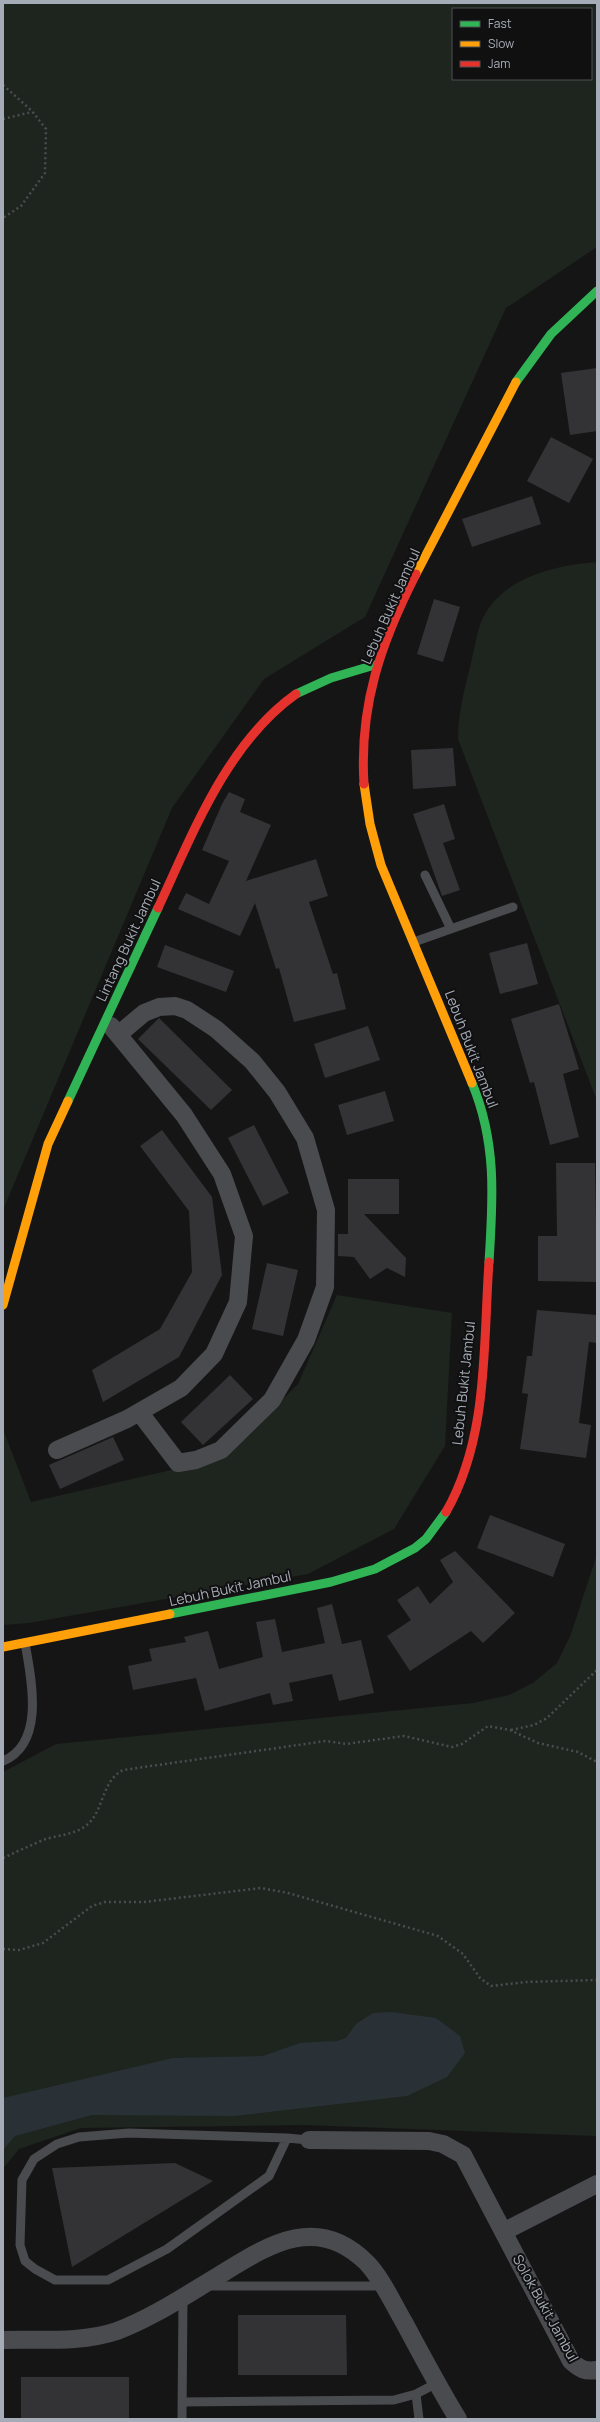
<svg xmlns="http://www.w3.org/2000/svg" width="600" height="2422" viewBox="0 0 600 2422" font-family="Manrope,sans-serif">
<rect width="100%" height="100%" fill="#151516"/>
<path fill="#1e241e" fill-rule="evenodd" d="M 3,3 L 597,3 L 597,247 L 506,308 L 365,617 L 264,679 L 172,808 L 3,1210 ZM 453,9 L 591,9 L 591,79 L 453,79 Z
M 597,562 L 597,1101 L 458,739 C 458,714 464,691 470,667 C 474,652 476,636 481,622 C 499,578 555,565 597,562 Z
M 337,1295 L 452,1313 L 445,1446 L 394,1529 L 308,1574 L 29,1623 L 3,1625 L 3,1429 L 31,1502 L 224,1458 L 298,1384 Z
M 597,1554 L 597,2136 L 304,2125 L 81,2128 L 19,2149 L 3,2169 L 3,1772 L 56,1744 L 473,1703 L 509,1695 L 533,1683 L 557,1663 L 571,1634 Z"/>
<path fill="#293137" d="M 391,2012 L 436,2018 L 460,2036 L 465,2053 L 447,2077 L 407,2096 L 234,2116 L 92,2115 L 15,2136 L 3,2150 L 3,2098 L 173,2058 L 263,2056 L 300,2043 L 337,2041 L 346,2038 L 356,2024 L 373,2013 Z"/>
<path fill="#333335" d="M 597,368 L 597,431 L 570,435 L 561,373 Z
M 551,437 L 593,459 L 569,503 L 527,481 Z
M 532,496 L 541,524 L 472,547 L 462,519 Z
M 434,599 L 460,607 L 443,662 L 417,654 Z
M 453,748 L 456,786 L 413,789 L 411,750 Z
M 229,792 L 245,799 L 240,812 L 271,825 L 246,881 L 316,859 L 328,896 L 309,902 L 333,974 L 337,973 L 346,1009 L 294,1022 L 279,968 L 276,969 L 255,903 L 240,936 L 178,909 L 186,893 L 209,904 L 229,861 L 202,850 L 222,804 Z
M 444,804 L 455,839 L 443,843 L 460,890 L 442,896 L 413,814 Z
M 527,943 L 538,984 L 500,994 L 489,953 Z
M 165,945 L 234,971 L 226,992 L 157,967 Z
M 559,1004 L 579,1069 L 563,1074 L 579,1137 L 550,1145 L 534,1082 L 530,1083 L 511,1019 Z
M 159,1018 L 232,1090 L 211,1110 L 138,1039 Z
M 368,1026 L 380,1060 L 325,1078 L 314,1044 Z
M 385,1091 L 394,1121 L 347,1135 L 338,1105 Z
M 254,1125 L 289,1193 L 263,1206 L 228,1138 Z
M 162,1130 L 212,1197 L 222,1275 L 179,1357 L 103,1402 L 92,1370 L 160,1329 L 192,1272 L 189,1211 L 140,1146 Z
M 556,1163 L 595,1163 L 597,1282 L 538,1281 L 538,1236 L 557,1236 Z
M 348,1179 L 399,1179 L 399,1214 L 364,1214 L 406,1258 L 405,1277 L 387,1268 L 370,1279 L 354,1257 L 338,1256 L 338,1234 L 348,1234 Z
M 267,1263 L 298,1270 L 283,1336 L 252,1329 Z
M 537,1310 L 597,1315 L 597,1343 L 589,1342 L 579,1423 L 591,1425 L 586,1458 L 520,1449 L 528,1394 L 522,1393 L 527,1356 L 532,1356 Z
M 230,1375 L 253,1399 L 203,1445 L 181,1422 Z
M 113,1437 L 124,1460 L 60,1489 L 49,1465 Z
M 490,1515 L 565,1544 L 553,1577 L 477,1548 Z
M 455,1551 L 515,1613 L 483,1643 L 471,1631 L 410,1671 L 387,1636 L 411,1620 L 397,1600 L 418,1586 L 430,1604 L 453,1582 L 440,1560 Z
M 332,1604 L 342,1644 L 361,1640 L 374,1693 L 339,1701 L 332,1674 L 289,1683 L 293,1701 L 273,1705 L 270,1693 L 205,1711 L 196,1678 L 133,1690 L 128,1666 L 152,1661 L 149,1649 L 186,1642 L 184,1637 L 208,1631 L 219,1669 L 263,1657 L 256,1622 L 275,1619 L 282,1652 L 325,1643 L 317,1608 Z
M 175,2163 L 213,2181 L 72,2267 L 52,2168 Z
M 238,2315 L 346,2315 L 347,2375 L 238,2375 Z
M 21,2377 L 129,2377 L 129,2419 L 21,2419 Z"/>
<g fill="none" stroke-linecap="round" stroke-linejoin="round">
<path stroke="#4b4d50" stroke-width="2.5" stroke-dasharray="2 3" stroke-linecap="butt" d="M 3,85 L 32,111 L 46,129 L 45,173 L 21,206 L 3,218
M 3,119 L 32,112
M 511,1730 L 534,1725 L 547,1718 L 597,1670
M 3,1858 C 16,1852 29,1846 43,1840 C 57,1835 77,1835 89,1823 C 104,1808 102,1781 123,1770 L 326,1741 L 346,1744 L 404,1736 L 452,1747 L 462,1744 L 488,1726 L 510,1730 L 538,1743 L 578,1752 L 597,1762
M 3,1949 L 19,1950 L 43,1943 L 92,1906 L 105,1902 L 144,1902 L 261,1888 L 288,1893 L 438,1936 L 463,1954 L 480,1978 L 491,1986 L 526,1982 L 597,1980"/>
<path stroke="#4a4b4e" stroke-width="9" d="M 425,875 L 451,929
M 414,942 L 513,907
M 3,1761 C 46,1743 31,1678 25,1643
M 287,2138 L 269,2176 L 167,2249 L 108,2280 L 55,2280 L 35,2269 L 25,2261 L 20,2245 L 22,2180 L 34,2159 L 57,2144 L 79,2137 L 129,2133 L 287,2138 L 309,2140
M 207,2286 L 384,2286
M 416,2394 L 419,2419
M 182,2402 L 394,2400 L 416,2394 L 437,2383
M 182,2419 L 183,2297"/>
<path stroke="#4a4b4e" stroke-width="18" d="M 118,1035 L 144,1013 L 159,1007 L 175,1006 L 187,1010 L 216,1029 L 252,1061 L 277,1092 L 305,1138 L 326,1210 L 325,1287 L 306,1340 L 272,1400 L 221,1450 L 196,1460 L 178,1463 L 140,1413
M 57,1450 L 127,1419 L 181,1388 L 214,1354 L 238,1302 L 244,1236 L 222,1174 L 184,1115 L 111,1026
M 309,2140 L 429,2141 L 443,2144 L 463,2155 L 571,2361 C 580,2369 585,2372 597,2370
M 505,2231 L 597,2184
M 3,2340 C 40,2339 82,2343 117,2331 C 152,2318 186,2295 218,2276 C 267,2246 316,2212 367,2263 C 383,2280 393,2304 405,2324 C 422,2356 439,2388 458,2419"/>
<path stroke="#30b455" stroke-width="9" d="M 516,382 L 551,334 L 597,291
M 296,694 L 331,678 L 378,664
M 472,1083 C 497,1143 493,1199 489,1262
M 68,1101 L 158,908
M 170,1614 L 331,1582 L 375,1569 L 415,1548 L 426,1539 L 446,1512"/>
<path stroke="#ff9f0a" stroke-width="9" d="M 416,574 L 516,382
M 364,784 L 370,824 L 381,865 L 472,1083
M 3,1305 L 48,1144 L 68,1101
M 3,1647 L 170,1614"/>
<path stroke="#e5322d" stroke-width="9" d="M 364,784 C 359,705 381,643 416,574
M 158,908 C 193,833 227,743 296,694
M 446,1512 C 489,1437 483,1345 489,1262"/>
</g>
<g text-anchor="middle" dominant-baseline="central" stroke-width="4" stroke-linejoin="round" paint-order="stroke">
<g font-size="14" fill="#a6acb7" stroke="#101011">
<text transform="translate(390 606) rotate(-66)">Lebuh Bukit Jambul</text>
<text transform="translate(128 940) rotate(-65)">Lintang Bukit Jambul</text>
<text transform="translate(472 1049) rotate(69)">Lebuh Bukit Jambul</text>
<text transform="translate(463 1383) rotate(-84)">Lebuh Bukit Jambul</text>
<text transform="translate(230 1588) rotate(-12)">Lebuh Bukit Jambul</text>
<text transform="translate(546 2308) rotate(61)">Solok Bukit Jambul</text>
</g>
</g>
<rect width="600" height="2422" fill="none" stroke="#a6acb7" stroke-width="8"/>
<rect x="452" y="8" width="140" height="72" fill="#101011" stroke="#4c4e53"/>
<rect x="460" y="21" width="20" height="6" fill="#30b455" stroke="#4c4e53"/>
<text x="488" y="28" font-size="12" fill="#a6acb7">Fast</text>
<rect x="460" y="41" width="20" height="6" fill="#ff9f0a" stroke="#4c4e53"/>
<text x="488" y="48" font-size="12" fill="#a6acb7">Slow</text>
<rect x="460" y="61" width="20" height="6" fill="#e5322d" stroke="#4c4e53"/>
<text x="488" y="68" font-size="12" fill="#a6acb7">Jam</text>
</svg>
